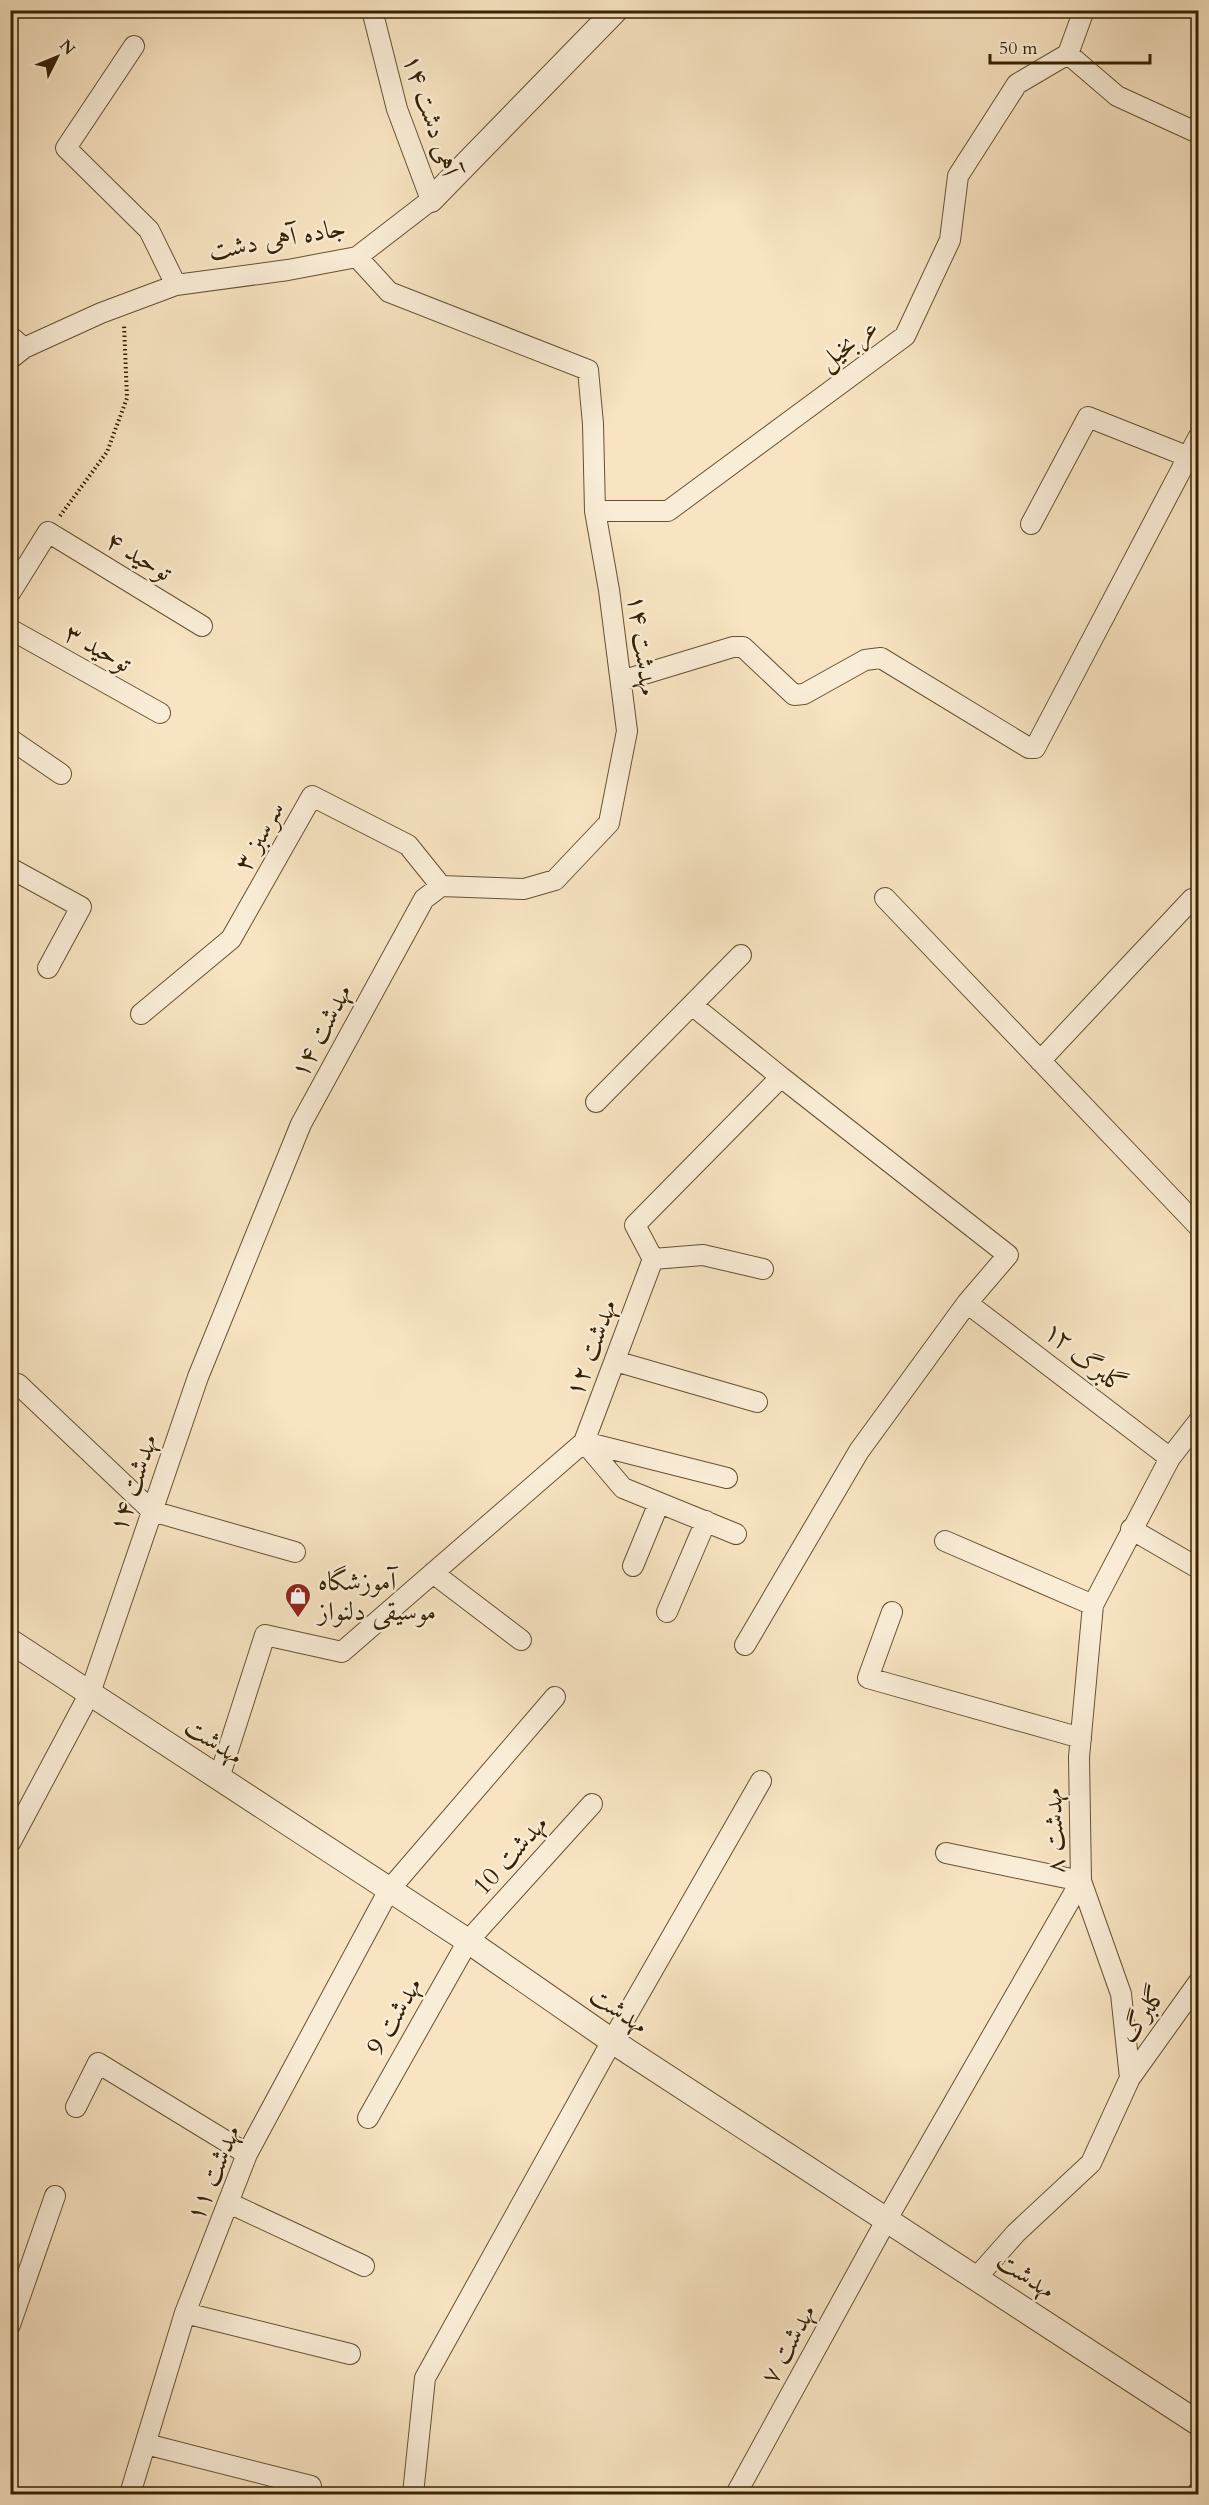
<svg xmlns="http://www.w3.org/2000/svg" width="1209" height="2505" viewBox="0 0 1209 2505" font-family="Cardo,Amiri,serif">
<rect width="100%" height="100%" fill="#f8e4c2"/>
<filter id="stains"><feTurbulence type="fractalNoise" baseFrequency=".00333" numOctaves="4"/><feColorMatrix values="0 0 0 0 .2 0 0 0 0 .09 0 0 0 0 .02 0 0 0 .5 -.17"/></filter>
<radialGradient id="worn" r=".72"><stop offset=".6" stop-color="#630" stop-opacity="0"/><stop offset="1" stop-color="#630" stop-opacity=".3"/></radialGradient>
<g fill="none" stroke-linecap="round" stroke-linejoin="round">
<defs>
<path id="minor" d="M 134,46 L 66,148 L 149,230 L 176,285
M 1068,54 L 1117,96 L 1198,133
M 1068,54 L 1084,10
M 10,336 L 24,348
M 10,359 L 24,348 L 101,313 L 176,285 L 288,270 L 357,257 L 431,200 L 397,109 L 372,10
M 595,511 L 668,511 L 905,336 L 950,240 L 958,176 L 1017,84 L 1068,54
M 1031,524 L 1088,417 L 1189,457
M 10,593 L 48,532 L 202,626
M 10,629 L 160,713
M 621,681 L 733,647 L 743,647 L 794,695 L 804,694 L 865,660 L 881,658 L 1029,748 L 1035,748 L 1198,438
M 10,739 L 61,774
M 10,868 L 81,907 L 48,968
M 885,898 L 1198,1226
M 692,1005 L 781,1077
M 141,1014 L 231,939 L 312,796 L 408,845 L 441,886
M 1040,1061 L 1192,899
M 596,1102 L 741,955
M 653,1259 L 703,1255 L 763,1269
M 967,1303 L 1170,1458
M 615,1361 L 757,1402
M 18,1384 L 152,1511 L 295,1552
M 584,1442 L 623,1488 L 736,1534
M 584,1442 L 727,1478
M 1131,1529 L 1198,1568
M 945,1541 L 1093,1605
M 633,1566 L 659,1503
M 433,1573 L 521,1640
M 667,1612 L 706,1521
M 892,1612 L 868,1678 L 1081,1738
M 219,1778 L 265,1635 L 342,1652 L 584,1442 L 653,1259 L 635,1225 L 781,1077 L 1008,1255 L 967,1303 L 859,1451 L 745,1645
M 10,1843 L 90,1693 L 198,1377 L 301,1124 L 424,899 L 441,886 L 524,889 L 555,880 L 609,823 L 627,731 L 609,590 L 595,511 L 593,424 L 588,370 L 389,292 L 357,257
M 1130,2078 L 1198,1983
M 76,2107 L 98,2063 L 247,2154
M 368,2118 L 468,1941 L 592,1804
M 229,2203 L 364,2266
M 977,2277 L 1016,2233 L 1091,2163 L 1130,2078 L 1121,1994 L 1081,1881 L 1079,1757 L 1093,1605 L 1170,1458 L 1198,1422
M 185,2313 L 350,2354
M 10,2325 L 55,2196
M 146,2444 L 311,2486
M 130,2494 L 185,2313 L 247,2154 L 389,1890 L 555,1697
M 413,2494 L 425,2378 L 612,2041 L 761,1781
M 736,2494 L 887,2219 L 1081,1881 L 946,1853
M 1197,2494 L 1198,2492"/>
<path id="tertiary" d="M 431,200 L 616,10
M 10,1641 L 468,1941 L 612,2041 L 1198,2423"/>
</defs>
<use href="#minor" stroke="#665232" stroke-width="22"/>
<use href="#tertiary" stroke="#665232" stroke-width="26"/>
<path stroke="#362202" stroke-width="4" stroke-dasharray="1.5 3" stroke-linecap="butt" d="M 60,516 L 107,452 L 127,398 L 124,324"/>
<use href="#minor" stroke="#faedd7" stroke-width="20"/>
<use href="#tertiary" stroke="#faedd7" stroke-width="24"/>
</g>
<defs>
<symbol id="shop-pin" viewBox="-11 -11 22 30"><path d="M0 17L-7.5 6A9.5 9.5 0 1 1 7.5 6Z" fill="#8f2418" stroke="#faedd7"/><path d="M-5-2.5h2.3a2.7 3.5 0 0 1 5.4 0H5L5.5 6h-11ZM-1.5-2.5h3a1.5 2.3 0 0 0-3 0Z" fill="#fff"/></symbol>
</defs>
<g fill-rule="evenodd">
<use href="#shop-pin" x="283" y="1581" width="30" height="40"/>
</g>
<g text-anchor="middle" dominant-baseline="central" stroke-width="5" stroke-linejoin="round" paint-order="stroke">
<g font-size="26" fill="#362202" stroke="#faedd7">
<text transform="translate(431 115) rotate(72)">آهی دشت ۱۴</text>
<text transform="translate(277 239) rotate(-10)">جاده آهی دشت</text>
<text transform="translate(848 344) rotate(-36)">عربخیل</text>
<text transform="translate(139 556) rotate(31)">توحید ۴</text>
<text transform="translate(643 645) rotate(83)">مهدشت ۱۴</text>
<text transform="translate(98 648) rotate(29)">توحید ۳</text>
<text transform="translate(259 836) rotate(-61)">سرسبز ۳</text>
<text transform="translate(321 1031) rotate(-62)">مهدشت ۱۴</text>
<text transform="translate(591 1348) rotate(-69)">مهدشت ۱۲</text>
<text transform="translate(1085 1359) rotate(37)">گلبرگ ١٢</text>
<text transform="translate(133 1483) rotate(-71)">مهدشت ۱۴</text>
<text transform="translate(214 1741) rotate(33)">مهدشت</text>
<text transform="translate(1054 1831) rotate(-92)">مهدشت ۸</text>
<text transform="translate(510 1855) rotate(-48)">مهدشت 10</text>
<text transform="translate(619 2010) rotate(34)">مهدشت</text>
<text transform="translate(1142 2014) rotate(-55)">گلبرگ</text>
<text transform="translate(394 2016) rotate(-60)">مهدشت 9</text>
<text transform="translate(213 2173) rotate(-67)">مهدشت ۱۱</text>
<text transform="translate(1026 2275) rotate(33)">مهدشت</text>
<text transform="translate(788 2344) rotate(-61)">مهدشت ۷</text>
</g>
<g font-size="26" fill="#362202" stroke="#faedd7" text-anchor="start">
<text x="318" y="1581">آموزشگاه<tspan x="318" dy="30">موسیقی دلنواز</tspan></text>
</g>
</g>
<rect width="1209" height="2505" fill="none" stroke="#f8e4c2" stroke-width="36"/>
<rect x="12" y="12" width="1185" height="2481" fill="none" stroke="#362202" stroke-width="3"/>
<rect x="18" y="18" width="1173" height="2469" fill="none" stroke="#362202" stroke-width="1.5"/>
<g transform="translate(57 57) rotate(47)" stroke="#faedd7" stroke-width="4.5" paint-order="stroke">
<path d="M0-4.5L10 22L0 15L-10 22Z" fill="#362202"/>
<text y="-9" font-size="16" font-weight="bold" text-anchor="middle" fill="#362202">N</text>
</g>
<path d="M990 54v9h160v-9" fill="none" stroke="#362202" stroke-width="3"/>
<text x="999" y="54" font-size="18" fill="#362202" stroke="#faedd7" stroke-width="4.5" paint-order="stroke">50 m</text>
<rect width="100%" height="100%" filter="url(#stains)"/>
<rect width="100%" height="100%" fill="url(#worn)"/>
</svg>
